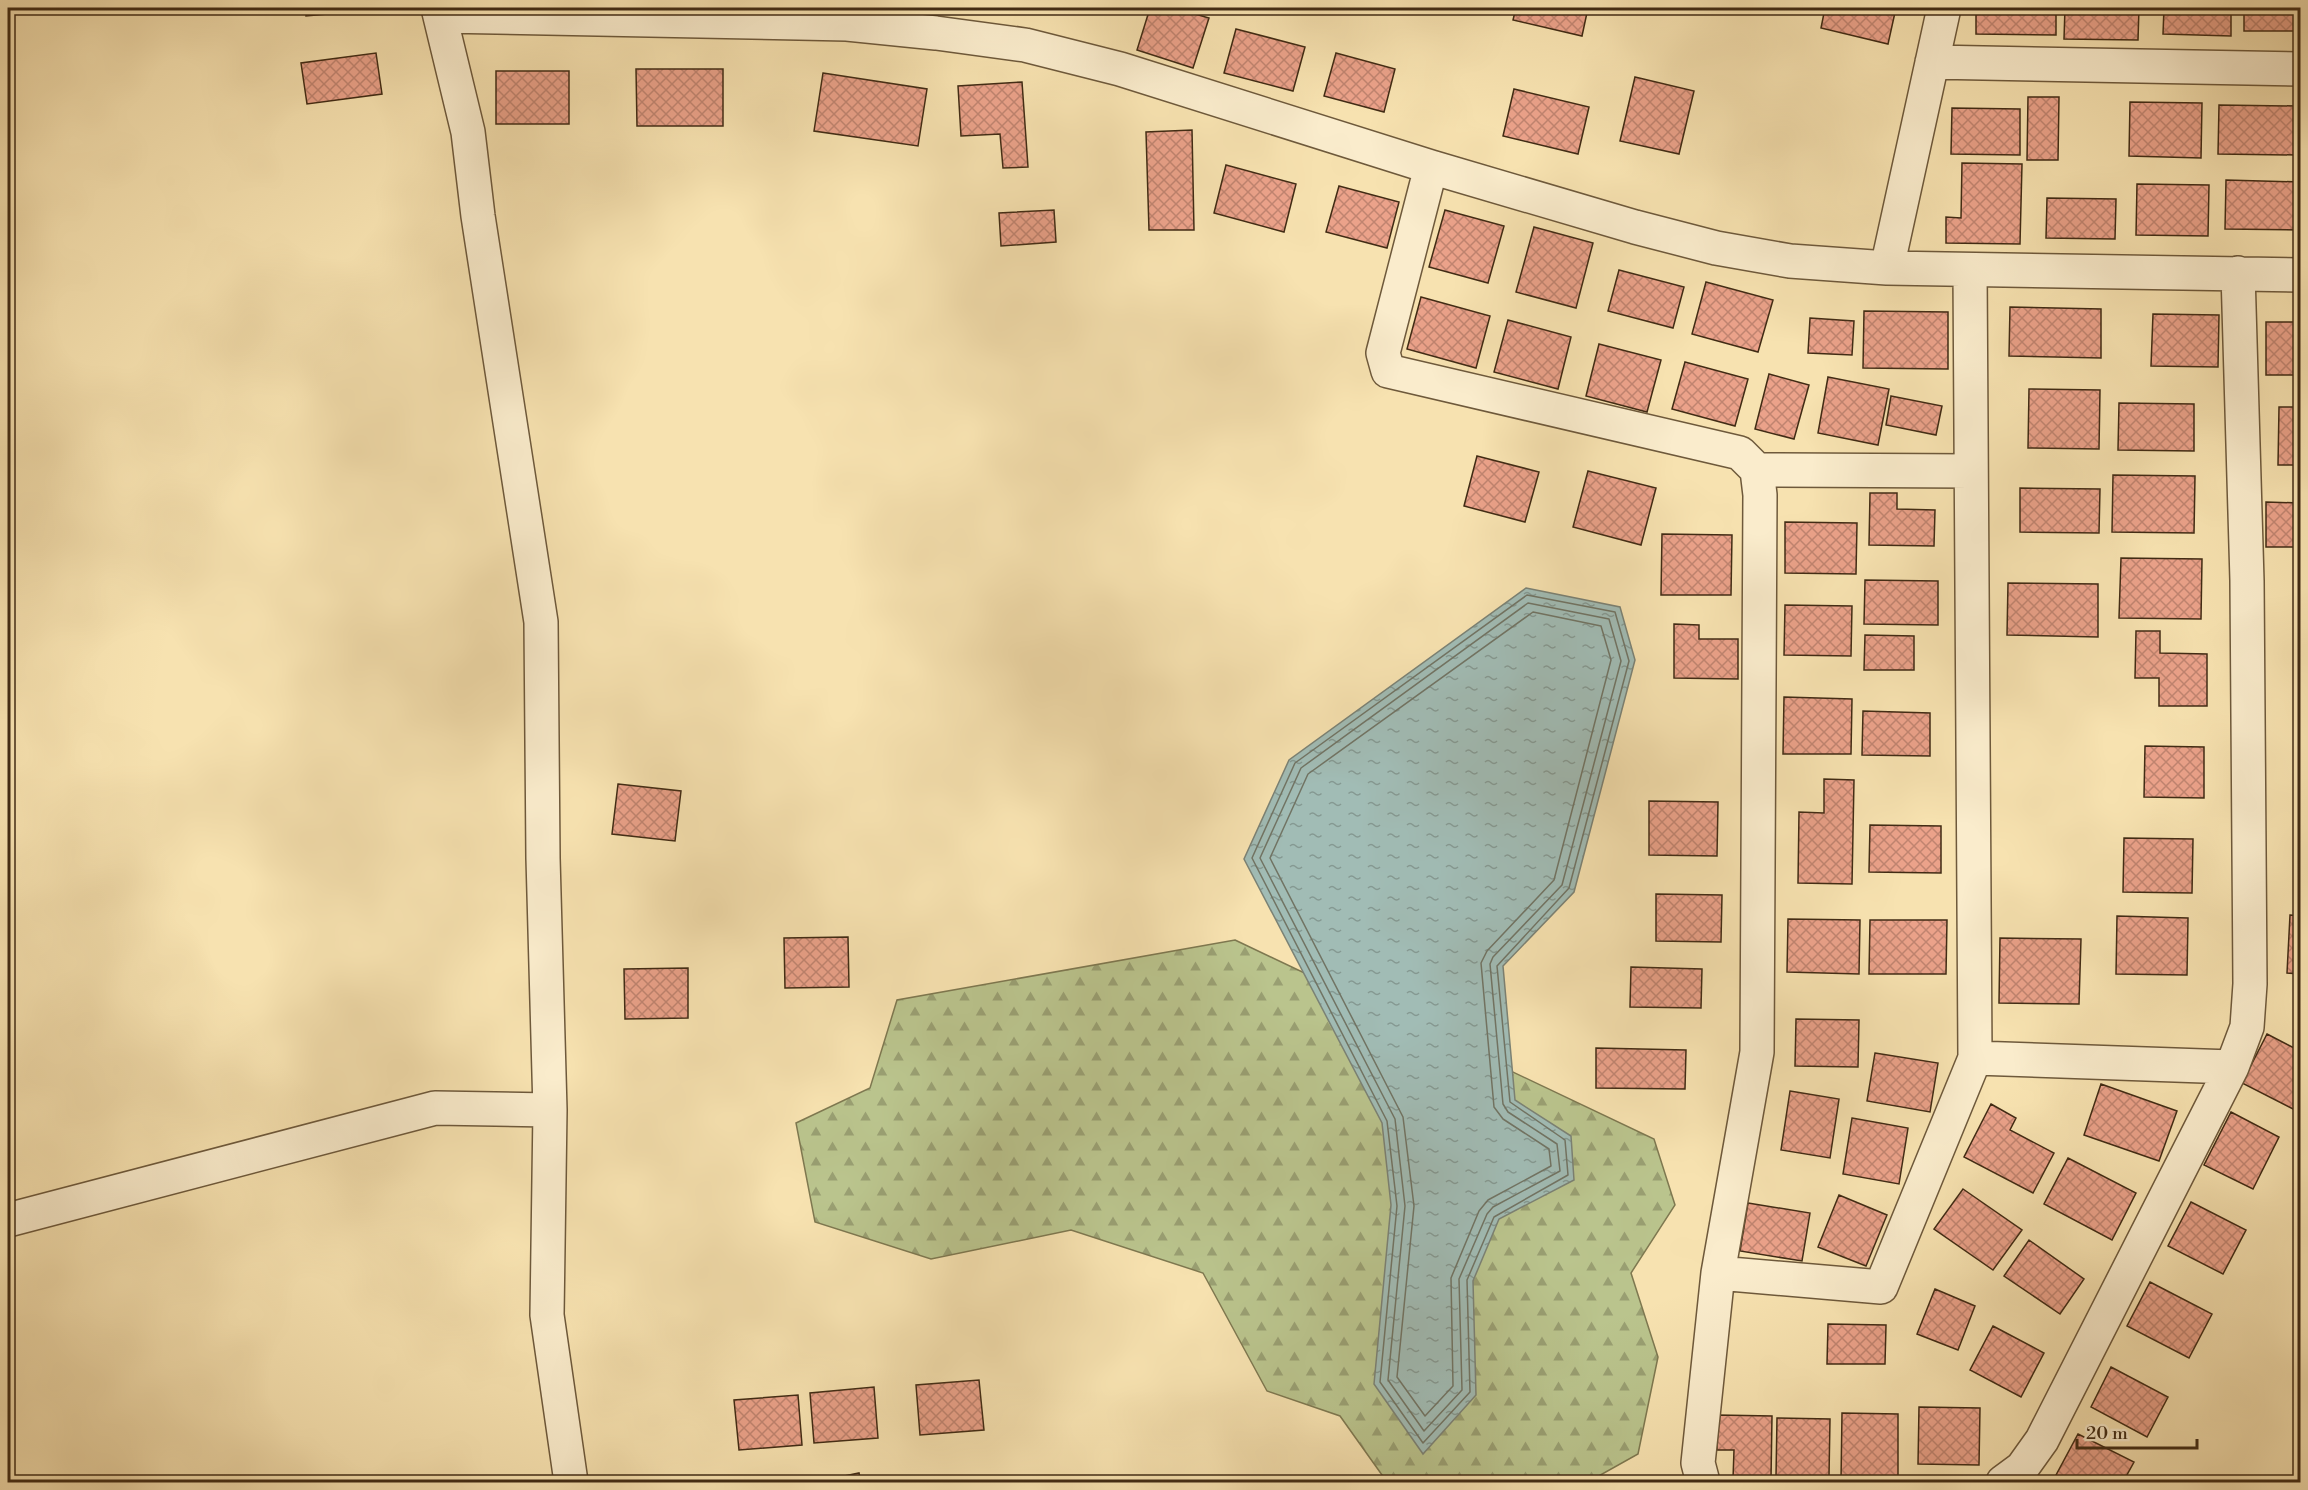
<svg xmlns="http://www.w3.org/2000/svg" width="2308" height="1490" viewBox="0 0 2308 1490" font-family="'Libre Bodoni',serif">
<defs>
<pattern id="forest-firs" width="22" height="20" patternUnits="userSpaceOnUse" patternTransform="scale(1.5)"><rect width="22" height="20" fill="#bac48d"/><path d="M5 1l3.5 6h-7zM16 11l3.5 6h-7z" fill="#999f72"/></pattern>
<pattern id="water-ripples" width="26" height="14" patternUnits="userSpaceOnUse" patternTransform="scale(1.5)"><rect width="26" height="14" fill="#a1bcb5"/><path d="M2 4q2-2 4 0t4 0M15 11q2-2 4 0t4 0" fill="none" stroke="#859992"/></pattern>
<pattern id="building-cross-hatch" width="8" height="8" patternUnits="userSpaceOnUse" patternTransform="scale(1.5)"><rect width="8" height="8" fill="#eba28a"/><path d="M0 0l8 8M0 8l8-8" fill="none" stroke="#c08470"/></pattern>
</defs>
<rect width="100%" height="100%" fill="#f7e2b0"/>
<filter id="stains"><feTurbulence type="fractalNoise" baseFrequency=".00333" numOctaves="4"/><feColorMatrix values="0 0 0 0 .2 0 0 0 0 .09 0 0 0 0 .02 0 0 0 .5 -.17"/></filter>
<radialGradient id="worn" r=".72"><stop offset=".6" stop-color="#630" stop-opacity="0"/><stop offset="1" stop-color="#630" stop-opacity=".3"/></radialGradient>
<path fill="url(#forest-firs)" stroke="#7e7850" stroke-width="1.5" d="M 1235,940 L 1654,1139 L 1675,1205 L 1631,1273 L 1658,1357 L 1638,1454 L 1588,1482 L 1387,1482 L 1340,1416 L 1267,1391 L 1203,1273 L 1071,1230 L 931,1259 L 815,1222 L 796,1123 L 870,1088 L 897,1000 Z"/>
<path fill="url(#water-ripples)" stroke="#7b8275" stroke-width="1.5" d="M 1526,588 L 1620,607 L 1635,660 L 1574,892 L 1503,966 L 1515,1100 L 1571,1136 L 1574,1180 L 1499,1219 L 1473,1281 L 1476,1395 L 1423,1454 L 1374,1384 L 1391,1205 L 1382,1123 L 1244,859 L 1289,760 Z"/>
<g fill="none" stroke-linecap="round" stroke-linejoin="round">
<path stroke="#717464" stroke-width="1.5" d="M 1527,595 L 1615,612 L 1629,661 L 1569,888 L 1497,966 L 1510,1102 L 1565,1140 L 1568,1175 L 1494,1217 L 1467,1280 L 1470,1392 L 1423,1443 L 1380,1382 L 1397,1206 L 1387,1121 L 1252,858 L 1295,763 Z
M 1528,603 L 1609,619 L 1621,661 L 1562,885 L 1493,957 L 1490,964 L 1503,1104 L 1508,1112 L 1557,1144 L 1560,1171 L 1493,1207 L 1487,1214 L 1459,1279 L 1462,1390 L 1424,1431 L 1388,1380 L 1405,1206 L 1395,1119 L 1260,858 L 1301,768 Z
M 1533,612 L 1601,626 L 1611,660 L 1554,880 L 1487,951 L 1481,963 L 1494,1107 L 1503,1119 L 1549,1149 L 1551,1166 L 1488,1200 L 1479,1211 L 1451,1278 L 1453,1386 L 1425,1416 L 1397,1377 L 1414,1206 L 1403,1117 L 1270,858 L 1308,774 Z"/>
</g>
<path fill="url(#building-cross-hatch)" stroke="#412b14" stroke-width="1.5" d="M 306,8 L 371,8 L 372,10 L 306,16 Z
M 1150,8 L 1174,8 L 1209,18 L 1193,68 L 1137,50 Z
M 1516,8 L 1588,8 L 1582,36 L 1513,20 Z
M 1825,8 L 1896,8 L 1888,44 L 1821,28 Z
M 1976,8 L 2056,8 L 2056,35 L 1976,34 Z
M 2065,8 L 2139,8 L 2138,40 L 2064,39 Z
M 2164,8 L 2231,8 L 2231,36 L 2163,34 Z
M 2244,8 L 2300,8 L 2300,31 L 2244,31 Z
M 1236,29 L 1305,47 L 1293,91 L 1224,73 Z
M 376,53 L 382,94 L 307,104 L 301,63 Z
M 1336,53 L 1395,69 L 1384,112 L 1324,96 Z
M 636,69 L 723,69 L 723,126 L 637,126 Z
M 496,71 L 569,71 L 569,124 L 496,124 Z
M 823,73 L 927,89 L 918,146 L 814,131 Z
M 1635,77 L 1694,91 L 1679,154 L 1620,141 Z
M 1022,82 L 1028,167 L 1003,168 L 1000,134 L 961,136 L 958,86 Z
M 1514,89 L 1589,107 L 1578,154 L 1503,136 Z
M 2028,97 L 2059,97 L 2058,160 L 2027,160 Z
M 2130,102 L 2202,103 L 2201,158 L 2129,156 Z
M 2219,105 L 2297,106 L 2296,155 L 2218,154 Z
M 1952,108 L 2020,109 L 2020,155 L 1951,154 Z
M 1192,130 L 1194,230 L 1149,230 L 1146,132 Z
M 1962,163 L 2022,164 L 2020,244 L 1946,243 L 1946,217 L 1961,218 Z
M 1226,165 L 1296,184 L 1284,232 L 1214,213 Z
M 2226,180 L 2300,182 L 2300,230 L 2225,229 Z
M 2137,184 L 2209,185 L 2208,236 L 2136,235 Z
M 1339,186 L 1399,202 L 1387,248 L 1326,232 Z
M 2047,198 L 2116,199 L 2115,239 L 2046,238 Z
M 1054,210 L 1056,242 L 1001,246 L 999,213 Z
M 1445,210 L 1504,226 L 1488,283 L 1429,267 Z
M 1534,227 L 1593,243 L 1576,308 L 1516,292 Z
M 1619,270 L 1684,287 L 1673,328 L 1608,311 Z
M 1706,282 L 1773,300 L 1758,352 L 1692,334 Z
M 1421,297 L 1490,316 L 1476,368 L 1407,349 Z
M 2010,307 L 2101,309 L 2101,358 L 2009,356 Z
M 1864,311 L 1948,312 L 1948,369 L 1863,368 Z
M 2153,314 L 2219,315 L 2218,367 L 2151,366 Z
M 1810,318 L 1854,321 L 1852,355 L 1808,353 Z
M 1508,320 L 1571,337 L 1558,389 L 1494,372 Z
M 2266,322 L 2300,322 L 2300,375 L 2266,375 Z
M 1599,344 L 1661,360 L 1647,412 L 1586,396 Z
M 1685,362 L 1748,379 L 1735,426 L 1672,409 Z
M 1769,374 L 1809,385 L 1794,439 L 1755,429 Z
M 1828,377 L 1889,389 L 1878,445 L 1818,433 Z
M 2029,389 L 2100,390 L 2099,449 L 2028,448 Z
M 1891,396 L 1942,406 L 1936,435 L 1886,425 Z
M 2119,403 L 2194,404 L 2194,451 L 2118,450 Z
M 2279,407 L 2300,407 L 2300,465 L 2278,465 Z
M 1477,456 L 1539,472 L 1525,522 L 1464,506 Z
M 1588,471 L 1656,488 L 1641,545 L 1573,527 Z
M 2113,475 L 2195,476 L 2194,533 L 2112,532 Z
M 2020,488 L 2100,489 L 2099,533 L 2020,532 Z
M 1870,493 L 1897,493 L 1897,509 L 1935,510 L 1934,546 L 1869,545 Z
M 2266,502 L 2300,503 L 2300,547 L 2266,547 Z
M 1785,522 L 1857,523 L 1856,574 L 1785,573 Z
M 1662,534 L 1732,535 L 1731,595 L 1661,595 Z
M 2121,558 L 2202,559 L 2201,619 L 2119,618 Z
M 1865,580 L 1938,581 L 1938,625 L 1864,624 Z
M 2008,583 L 2098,584 L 2098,637 L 2007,635 Z
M 1785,605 L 1852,606 L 1851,656 L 1784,655 Z
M 1674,624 L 1699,625 L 1699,639 L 1738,639 L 1738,679 L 1674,678 Z
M 2136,631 L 2160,631 L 2160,653 L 2207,654 L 2207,706 L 2159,706 L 2159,678 L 2135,678 Z
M 1865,635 L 1914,636 L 1914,670 L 1864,670 Z
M 1784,697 L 1852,699 L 1851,754 L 1783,754 Z
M 1863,711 L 1930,713 L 1930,756 L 1862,755 Z
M 2145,746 L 2204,747 L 2204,798 L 2144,797 Z
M 1824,779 L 1854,780 L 1852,884 L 1798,883 L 1799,812 L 1824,813 Z
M 618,784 L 681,791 L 675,841 L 612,834 Z
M 1649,801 L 1718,802 L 1717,856 L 1649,855 Z
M 1870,825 L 1941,826 L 1941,873 L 1869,872 Z
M 2124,838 L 2193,839 L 2192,893 L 2123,892 Z
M 1656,894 L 1722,895 L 1721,942 L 1656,941 Z
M 2290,915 L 2300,916 L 2300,974 L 2287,973 Z
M 2117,916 L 2188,918 L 2187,975 L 2116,974 Z
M 1788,919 L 1860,920 L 1859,974 L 1787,972 Z
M 1870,920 L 1947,920 L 1946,974 L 1869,974 Z
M 848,937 L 849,987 L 785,988 L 784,938 Z
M 2000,938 L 2081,939 L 2079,1004 L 1999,1003 Z
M 1631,967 L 1702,969 L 1701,1008 L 1630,1007 Z
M 688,968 L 688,1018 L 625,1019 L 624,969 Z
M 1796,1019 L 1859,1020 L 1858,1067 L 1795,1066 Z
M 2267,1034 L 2300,1051 L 2300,1100 L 2295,1110 L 2242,1083 Z
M 1596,1048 L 1686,1050 L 1685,1089 L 1596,1088 Z
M 1875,1053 L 1938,1063 L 1930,1112 L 1867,1101 Z
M 2101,1084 L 2177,1111 L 2159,1161 L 2084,1135 Z
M 1790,1091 L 1839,1099 L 1830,1158 L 1781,1150 Z
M 1991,1104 L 2016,1118 L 2010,1130 L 2054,1153 L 2033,1193 L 1964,1157 Z
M 2231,1112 L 2279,1137 L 2253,1189 L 2204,1165 Z
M 1852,1118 L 1908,1128 L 1899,1184 L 1843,1174 Z
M 2068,1158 L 2136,1193 L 2112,1240 L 2044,1204 Z
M 1963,1189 L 2022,1230 L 1993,1270 L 1934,1229 Z
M 1839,1195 L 1887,1215 L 1866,1266 L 1818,1247 Z
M 2191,1202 L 2246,1230 L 2223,1274 L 2168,1246 Z
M 1748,1203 L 1810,1213 L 1802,1261 L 1740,1251 Z
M 2029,1240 L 2084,1279 L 2060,1314 L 2004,1276 Z
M 2150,1282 L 2212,1314 L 2189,1358 L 2127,1326 Z
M 1935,1289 L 1975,1306 L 1958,1350 L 1917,1334 Z
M 1828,1324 L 1886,1325 L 1885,1364 L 1827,1364 Z
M 1993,1326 L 2044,1353 L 2021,1397 L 1970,1370 Z
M 2111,1367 L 2168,1397 L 2147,1437 L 2091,1407 Z
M 979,1380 L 984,1430 L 920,1435 L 916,1385 Z
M 874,1387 L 878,1438 L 814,1443 L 810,1393 Z
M 798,1395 L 802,1445 L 739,1450 L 734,1400 Z
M 1919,1407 L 1980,1408 L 1979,1465 L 1918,1464 Z
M 1842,1413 L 1898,1414 L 1898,1482 L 1841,1481 Z
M 1717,1415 L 1772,1416 L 1771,1479 L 1733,1479 L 1734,1450 L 1717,1450 Z
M 1777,1418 L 1830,1419 L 1829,1476 L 1776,1476 Z
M 2078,1434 L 2134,1462 L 2123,1482 L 2066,1482 L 2055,1477 Z
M 859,1473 L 861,1482 L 816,1482 Z"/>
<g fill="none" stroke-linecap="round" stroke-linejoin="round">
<defs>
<path id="minor" d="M 438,8 L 468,132 L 478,216 L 541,622 L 543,858 L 550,1110 L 547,1315 L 571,1482
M 441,16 L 847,24 L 936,33 L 1025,45 L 1120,69 L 1431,167 L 1635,227 L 1716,248 L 1790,261 L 1887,268 L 2300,275
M 1932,62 L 2300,69
M 1431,167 L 1383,353 L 1388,371 L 1740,453 L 1757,470 L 1760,495 L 1757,1052 L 1718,1273 L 1698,1463 L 1703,1482
M 1887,268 L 1944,8
M 1757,470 L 1971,471
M 1975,1058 L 2232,1067
M 8,1220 L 435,1108 L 550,1110
M 1718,1273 L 1881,1287 L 1975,1058 L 1970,270
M 2003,1482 L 2022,1468 L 2042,1440 L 2232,1067 L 2247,1027 L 2250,984 L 2247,581 L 2238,273"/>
</defs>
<use href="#minor" stroke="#6e593b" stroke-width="36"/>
<use href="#minor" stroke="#faeccc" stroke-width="33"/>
</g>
<rect width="2308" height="1490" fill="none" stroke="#f7e2b0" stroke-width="30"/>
<rect x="9" y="9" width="2290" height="1472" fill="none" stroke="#412b14" stroke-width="3"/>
<rect x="15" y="15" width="2278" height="1460" fill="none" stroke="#412b14" stroke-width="1.5"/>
<path d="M2077 1439v9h120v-9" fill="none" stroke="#412b14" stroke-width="3"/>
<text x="2086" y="1439" font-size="18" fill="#412b14" stroke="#faeccc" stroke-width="4.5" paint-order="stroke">20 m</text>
<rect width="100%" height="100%" filter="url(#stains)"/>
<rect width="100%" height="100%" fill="url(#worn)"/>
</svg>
